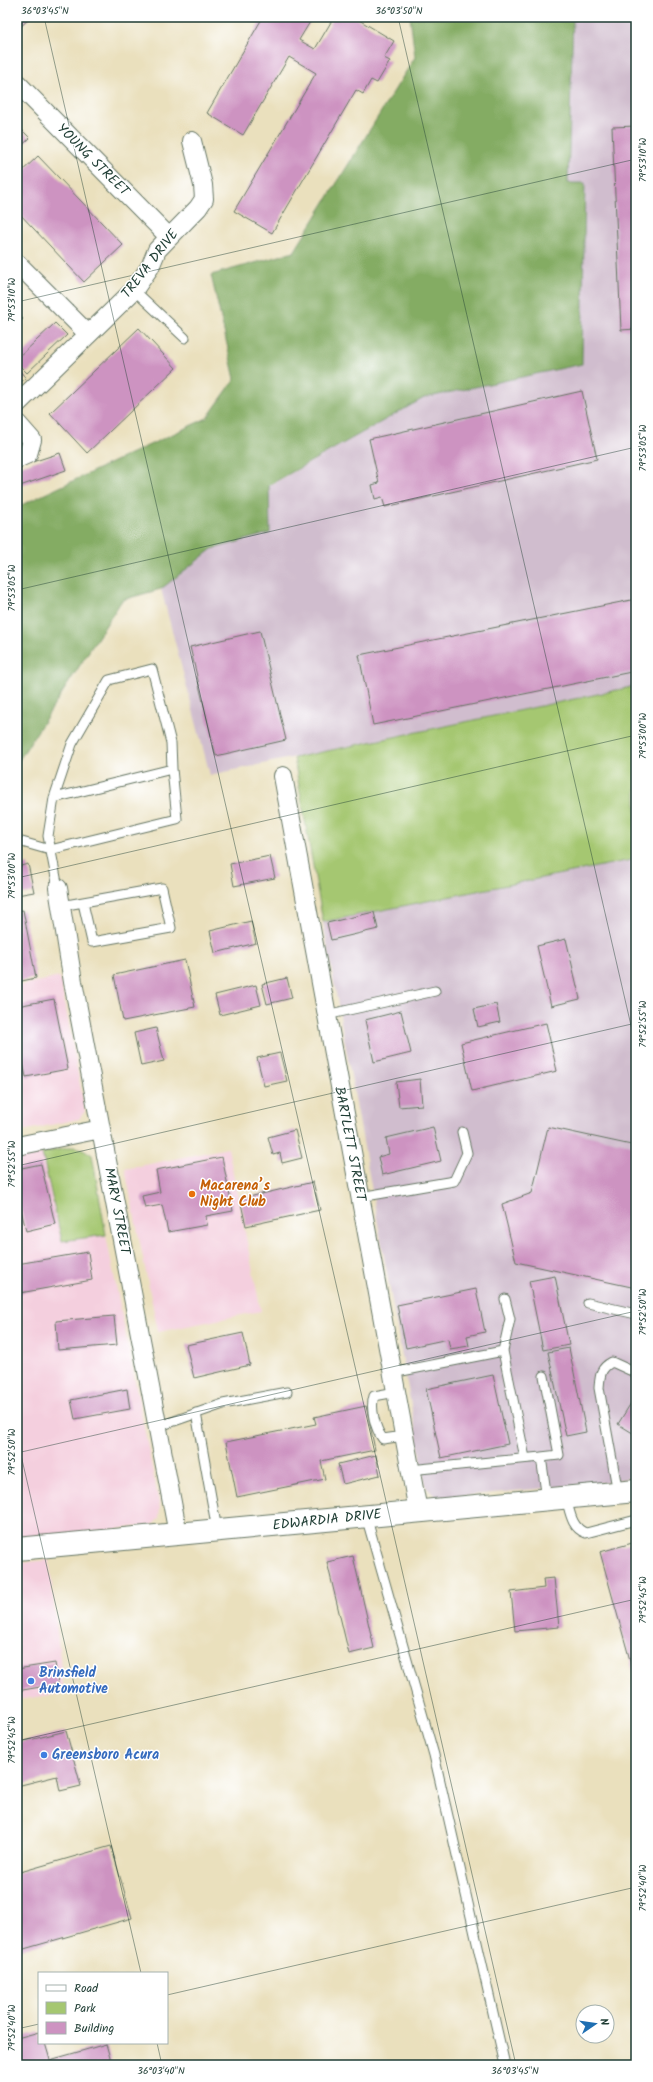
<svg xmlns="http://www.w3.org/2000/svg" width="653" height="2082" viewBox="0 0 653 2082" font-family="Kalam,sans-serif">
<rect width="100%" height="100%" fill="#fff"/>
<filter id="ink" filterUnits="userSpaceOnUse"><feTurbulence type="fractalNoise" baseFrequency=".025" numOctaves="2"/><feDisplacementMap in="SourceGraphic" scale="8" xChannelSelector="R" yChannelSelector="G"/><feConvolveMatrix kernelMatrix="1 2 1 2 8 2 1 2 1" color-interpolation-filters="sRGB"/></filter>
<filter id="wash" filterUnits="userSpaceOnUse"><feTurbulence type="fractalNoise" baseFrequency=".012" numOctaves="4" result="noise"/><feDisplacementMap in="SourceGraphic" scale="16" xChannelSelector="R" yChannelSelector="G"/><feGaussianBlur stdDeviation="0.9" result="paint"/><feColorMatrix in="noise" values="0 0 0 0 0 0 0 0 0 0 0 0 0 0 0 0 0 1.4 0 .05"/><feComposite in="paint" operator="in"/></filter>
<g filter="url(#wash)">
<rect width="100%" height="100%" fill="#eae0bd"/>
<path fill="#f4cfde" d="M 60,977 L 85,1111 L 79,1119 L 17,1132 L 17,986 Z
M 228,1148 L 261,1311 L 158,1332 L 125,1169 Z
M 42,1153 L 62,1241 L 106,1235 L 160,1508 L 159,1518 L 153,1525 L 17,1540 L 17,1159 Z
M 49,1560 L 64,1693 L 17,1700 L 17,1563 Z"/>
<path fill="#d0bdce" d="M 573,17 L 636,17 L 636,686 L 210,775 L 161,589 L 212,549 L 270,533 L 269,486 L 424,398 L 582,364 L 585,183 L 568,183 Z
M 636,859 L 636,1477 L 593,1484 L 437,1498 L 426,1487 L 323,922 Z"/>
<path fill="#a5c771" stroke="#628252" d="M 636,686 L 636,859 L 323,922 L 294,758 Z
M 73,1147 L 83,1149 L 92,1155 L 106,1235 L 62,1241 L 42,1153 Z"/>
<path fill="#84ac63" stroke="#52744c" d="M 410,17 L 573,17 L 568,183 L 585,183 L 582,364 L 424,398 L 269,485 L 270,533 L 212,549 L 161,589 L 122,600 L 17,763 L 17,507 L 207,418 L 235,379 L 211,275 L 294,252 L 415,57 Z"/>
<g id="blocks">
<path fill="#cd93c1" d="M 17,17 L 31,17 L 17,30 Z
M 263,17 L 313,17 L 299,40 L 315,49 L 334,17 L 354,17 L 394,41 L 384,58 L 390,61 L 377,83 L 371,80 L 363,94 L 356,90 L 272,233 L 234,211 L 316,73 L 289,57 L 243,135 L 207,113 Z
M 17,125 L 30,138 L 17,150 Z
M 636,126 L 636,329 L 621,330 L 612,127 Z
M 38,156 L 123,245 L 84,282 L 17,211 L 17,176 Z
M 17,313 L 23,319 L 17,325 Z
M 55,323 L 67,335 L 27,373 L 17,363 L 17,359 Z
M 139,328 L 176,368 L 87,453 L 50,413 Z
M 17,368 L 26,378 L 17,385 Z
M 582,391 L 597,459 L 385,507 L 382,497 L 375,499 L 372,485 L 379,483 L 369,439 Z
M 60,453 L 66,470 L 17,487 L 17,467 Z
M 636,599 L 636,671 L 373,725 L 359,655 Z
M 260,631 L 286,740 L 216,756 L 190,647 Z
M 270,856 L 275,878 L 234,886 L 230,864 Z
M 28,864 L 34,892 L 17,895 L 17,867 Z
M 23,910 L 36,978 L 17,982 L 17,911 Z
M 374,912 L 378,929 L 331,940 L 327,923 Z
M 251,921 L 256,943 L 215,953 L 210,931 Z
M 566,939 L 580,999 L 551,1006 L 537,946 Z
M 185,960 L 195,1007 L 123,1021 L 114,975 Z
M 287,978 L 292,998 L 267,1004 L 262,984 Z
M 256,985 L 261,1005 L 220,1015 L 215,995 Z
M 54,999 L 68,1069 L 26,1077 L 17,1034 L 17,1006 Z
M 496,1004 L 500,1022 L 478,1027 L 474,1009 Z
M 401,1011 L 411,1053 L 374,1062 L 365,1020 Z
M 546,1023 L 557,1071 L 472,1091 L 461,1043 Z
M 156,1028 L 164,1061 L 141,1066 L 134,1033 Z
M 280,1053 L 287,1081 L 264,1086 L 257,1058 Z
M 420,1079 L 422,1105 L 399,1107 L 396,1082 Z
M 433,1127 L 441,1161 L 382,1175 L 378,1157 L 389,1154 L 386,1138 Z
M 548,1127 L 636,1146 L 636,1288 L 516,1262 L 502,1204 L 532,1193 Z
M 295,1130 L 302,1158 L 282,1163 L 280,1153 L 273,1155 L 268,1137 Z
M 222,1157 L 233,1211 L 206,1216 L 207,1225 L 168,1232 L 162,1205 L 145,1208 L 142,1196 L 160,1192 L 156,1170 Z
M 41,1164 L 55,1224 L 26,1231 L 17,1192 L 17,1169 Z
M 313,1182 L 320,1210 L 246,1226 L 240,1199 Z
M 88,1252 L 92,1280 L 20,1293 L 17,1285 L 17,1264 Z
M 555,1276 L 569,1345 L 543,1350 L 529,1281 Z
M 476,1289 L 485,1332 L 467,1336 L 469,1346 L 450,1349 L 448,1339 L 406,1348 L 397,1305 Z
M 114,1316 L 117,1345 L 58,1350 L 56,1321 Z
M 243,1333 L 250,1365 L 194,1378 L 186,1345 Z
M 569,1348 L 586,1432 L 566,1436 L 548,1352 Z
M 493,1375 L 508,1444 L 441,1458 L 426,1389 Z
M 127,1389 L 130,1409 L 75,1419 L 71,1400 Z
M 636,1395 L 636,1435 L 618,1424 Z
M 366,1406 L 375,1450 L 321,1461 L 325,1479 L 237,1497 L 226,1442 L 316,1424 L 314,1417 Z
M 376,1455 L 380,1475 L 343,1484 L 338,1464 Z
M 636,1542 L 636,1682 L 600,1552 Z
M 353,1556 L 374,1648 L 349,1654 L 327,1562 Z
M 554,1578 L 559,1627 L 515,1631 L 511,1592 L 544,1588 L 543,1579 Z
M 55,1663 L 58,1684 L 17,1691 L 17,1669 Z
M 66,1731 L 81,1786 L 60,1791 L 57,1776 L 17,1786 L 17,1743 Z
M 111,1846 L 132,1918 L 17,1951 L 17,1873 Z
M 39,2032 L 39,2043 L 45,2043 L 50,2060 L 106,2044 L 112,2065 L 17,2065 L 17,2038 Z"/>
</g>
</g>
<g filter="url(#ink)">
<use href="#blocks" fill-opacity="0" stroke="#667664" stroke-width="1"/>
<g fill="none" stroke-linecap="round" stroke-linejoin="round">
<defs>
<path id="lane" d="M 134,290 L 185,338
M 54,798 L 72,744 L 109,680 L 152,669 L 171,743 L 172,769
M 17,844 L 22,842 L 50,850 L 177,819 L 172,769 L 54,798 L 48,836 L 58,888
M 61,906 L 162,888 L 171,928 L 92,942 L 83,903
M 326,1015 L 435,991
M 360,1197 L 454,1181 L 467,1153 L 462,1132
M 505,1299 L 510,1319 L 503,1351 L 525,1458
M 588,1303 L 636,1314
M 392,1373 L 503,1351
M 396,1392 L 374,1396 C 370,1408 375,1429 383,1439 L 404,1436
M 196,1413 L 217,1530
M 157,1427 L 223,1404 L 287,1392
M 541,1457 L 559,1455 L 544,1376
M 410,1470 L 541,1457 L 547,1499
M 618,1493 L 599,1388 C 600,1376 600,1368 612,1362 L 634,1372
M 566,1498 C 570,1511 571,1528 586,1533 L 636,1520
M 366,1516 L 434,1755 L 505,2065"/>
<path id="street" d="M 17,83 L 169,237
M 17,263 L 88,334
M 17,404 L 134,290 L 150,267 L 157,250 L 198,208 L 204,199 L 203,185 L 192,141
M 17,423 L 32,440 L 28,454 L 17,459
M 283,776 L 418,1511
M 58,888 L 73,982 L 178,1534
M 17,1146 L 101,1129"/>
<path id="secondary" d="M 17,1549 L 636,1491"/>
</defs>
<use href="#lane" stroke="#667664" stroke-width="11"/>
<use href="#street" stroke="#667664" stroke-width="20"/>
<use href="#secondary" stroke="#667664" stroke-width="24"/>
<use href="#lane" stroke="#fff" stroke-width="9"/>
<use href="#street" stroke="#fff" stroke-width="18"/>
<use href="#secondary" stroke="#fff" stroke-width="22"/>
</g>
</g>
<path fill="none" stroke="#1f3d34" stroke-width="1" stroke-opacity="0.45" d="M 44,17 L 516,2065M 398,17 L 636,1047M 17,302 L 636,159M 17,590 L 636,447M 17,878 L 636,735M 17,1166 L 636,1023M 17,1438 L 141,1973M 17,1453 L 636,1311M 17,1741 L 636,1599M 167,1995 L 636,1887M 17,2029 L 39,2024M 157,2043 L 162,2065"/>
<circle fill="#e8710a" stroke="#fff" stroke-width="1.5" cx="192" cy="1194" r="4"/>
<g fill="#3f7fe0" stroke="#fff" stroke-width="1.5">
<circle cx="31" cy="1681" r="4"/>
<circle cx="44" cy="1755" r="4"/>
</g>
<g text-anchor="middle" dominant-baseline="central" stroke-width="3" stroke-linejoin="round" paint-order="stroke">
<g font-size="14" fill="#1f3d34" stroke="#fff">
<text transform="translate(93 160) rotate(45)">YOUNG STREET</text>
<text transform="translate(150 264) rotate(-52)">TREVA DRIVE</text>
<text transform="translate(350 1144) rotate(79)">BARTLETT STREET</text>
<text transform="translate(117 1211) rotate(79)">MARY STREET</text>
<text transform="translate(327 1520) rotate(-6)">EDWARDIA DRIVE</text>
</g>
<g font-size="14" font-weight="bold" fill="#c56008" stroke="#fff" text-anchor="start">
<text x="200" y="1186">Macarena’s<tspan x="200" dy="16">Night Club</tspan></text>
</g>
<g font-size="14" font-weight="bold" fill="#366cbe" stroke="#fff" text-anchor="start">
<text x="39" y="1673">Brinsfield<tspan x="39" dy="16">Automotive</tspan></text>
<text x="52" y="1755">Greensboro Acura</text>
</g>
</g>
<rect width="653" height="2082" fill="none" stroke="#fff" stroke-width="44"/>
<rect x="38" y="1972" width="130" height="72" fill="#ffffff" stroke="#a5b1ae"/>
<rect x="46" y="1985" width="20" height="6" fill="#ffffff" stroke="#a5b1ae"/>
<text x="74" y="1992" font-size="12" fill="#1f3d34">Road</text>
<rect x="46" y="2002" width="20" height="12" fill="#a5c771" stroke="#a5b1ae"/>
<text x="74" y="2012" font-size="12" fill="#1f3d34">Park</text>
<rect x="46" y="2022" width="20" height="12" fill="#cd93c1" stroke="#a5b1ae"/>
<text x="74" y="2032" font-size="12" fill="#1f3d34">Building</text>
<g transform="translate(595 2024) rotate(77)"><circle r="19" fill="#ffffff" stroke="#a5b1ae"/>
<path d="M0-3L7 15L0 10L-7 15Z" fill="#1f6fb2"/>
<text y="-6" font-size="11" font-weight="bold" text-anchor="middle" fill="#1f3d34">N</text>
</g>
<rect x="22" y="22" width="609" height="2038" fill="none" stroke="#1f3d34" stroke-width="1.5"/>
<g font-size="10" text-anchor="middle" fill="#1f3d34">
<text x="45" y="14">36°03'45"N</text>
<text x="399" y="14">36°03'50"N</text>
<text transform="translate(642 160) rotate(-90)" y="4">79°53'10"W</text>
<text transform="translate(11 300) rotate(-90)" y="4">79°53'10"W</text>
<text transform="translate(642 448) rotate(-90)" y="4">79°53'05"W</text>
<text transform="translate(11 588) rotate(-90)" y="4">79°53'05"W</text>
<text transform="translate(642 736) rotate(-90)" y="4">79°53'00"W</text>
<text transform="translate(11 876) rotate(-90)" y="4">79°53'00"W</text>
<text transform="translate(642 1024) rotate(-90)" y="4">79°52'55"W</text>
<text transform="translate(11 1164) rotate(-90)" y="4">79°52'55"W</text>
<text transform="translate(642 1312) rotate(-90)" y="4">79°52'50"W</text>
<text transform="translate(11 1452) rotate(-90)" y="4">79°52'50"W</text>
<text transform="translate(642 1600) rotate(-90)" y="4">79°52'45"W</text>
<text transform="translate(11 1740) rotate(-90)" y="4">79°52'45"W</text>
<text transform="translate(642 1888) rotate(-90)" y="4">79°52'40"W</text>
<text transform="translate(11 2028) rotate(-90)" y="4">79°52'40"W</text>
<text x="161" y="2074">36°03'40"N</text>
<text x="515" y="2074">36°03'45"N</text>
</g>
</svg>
